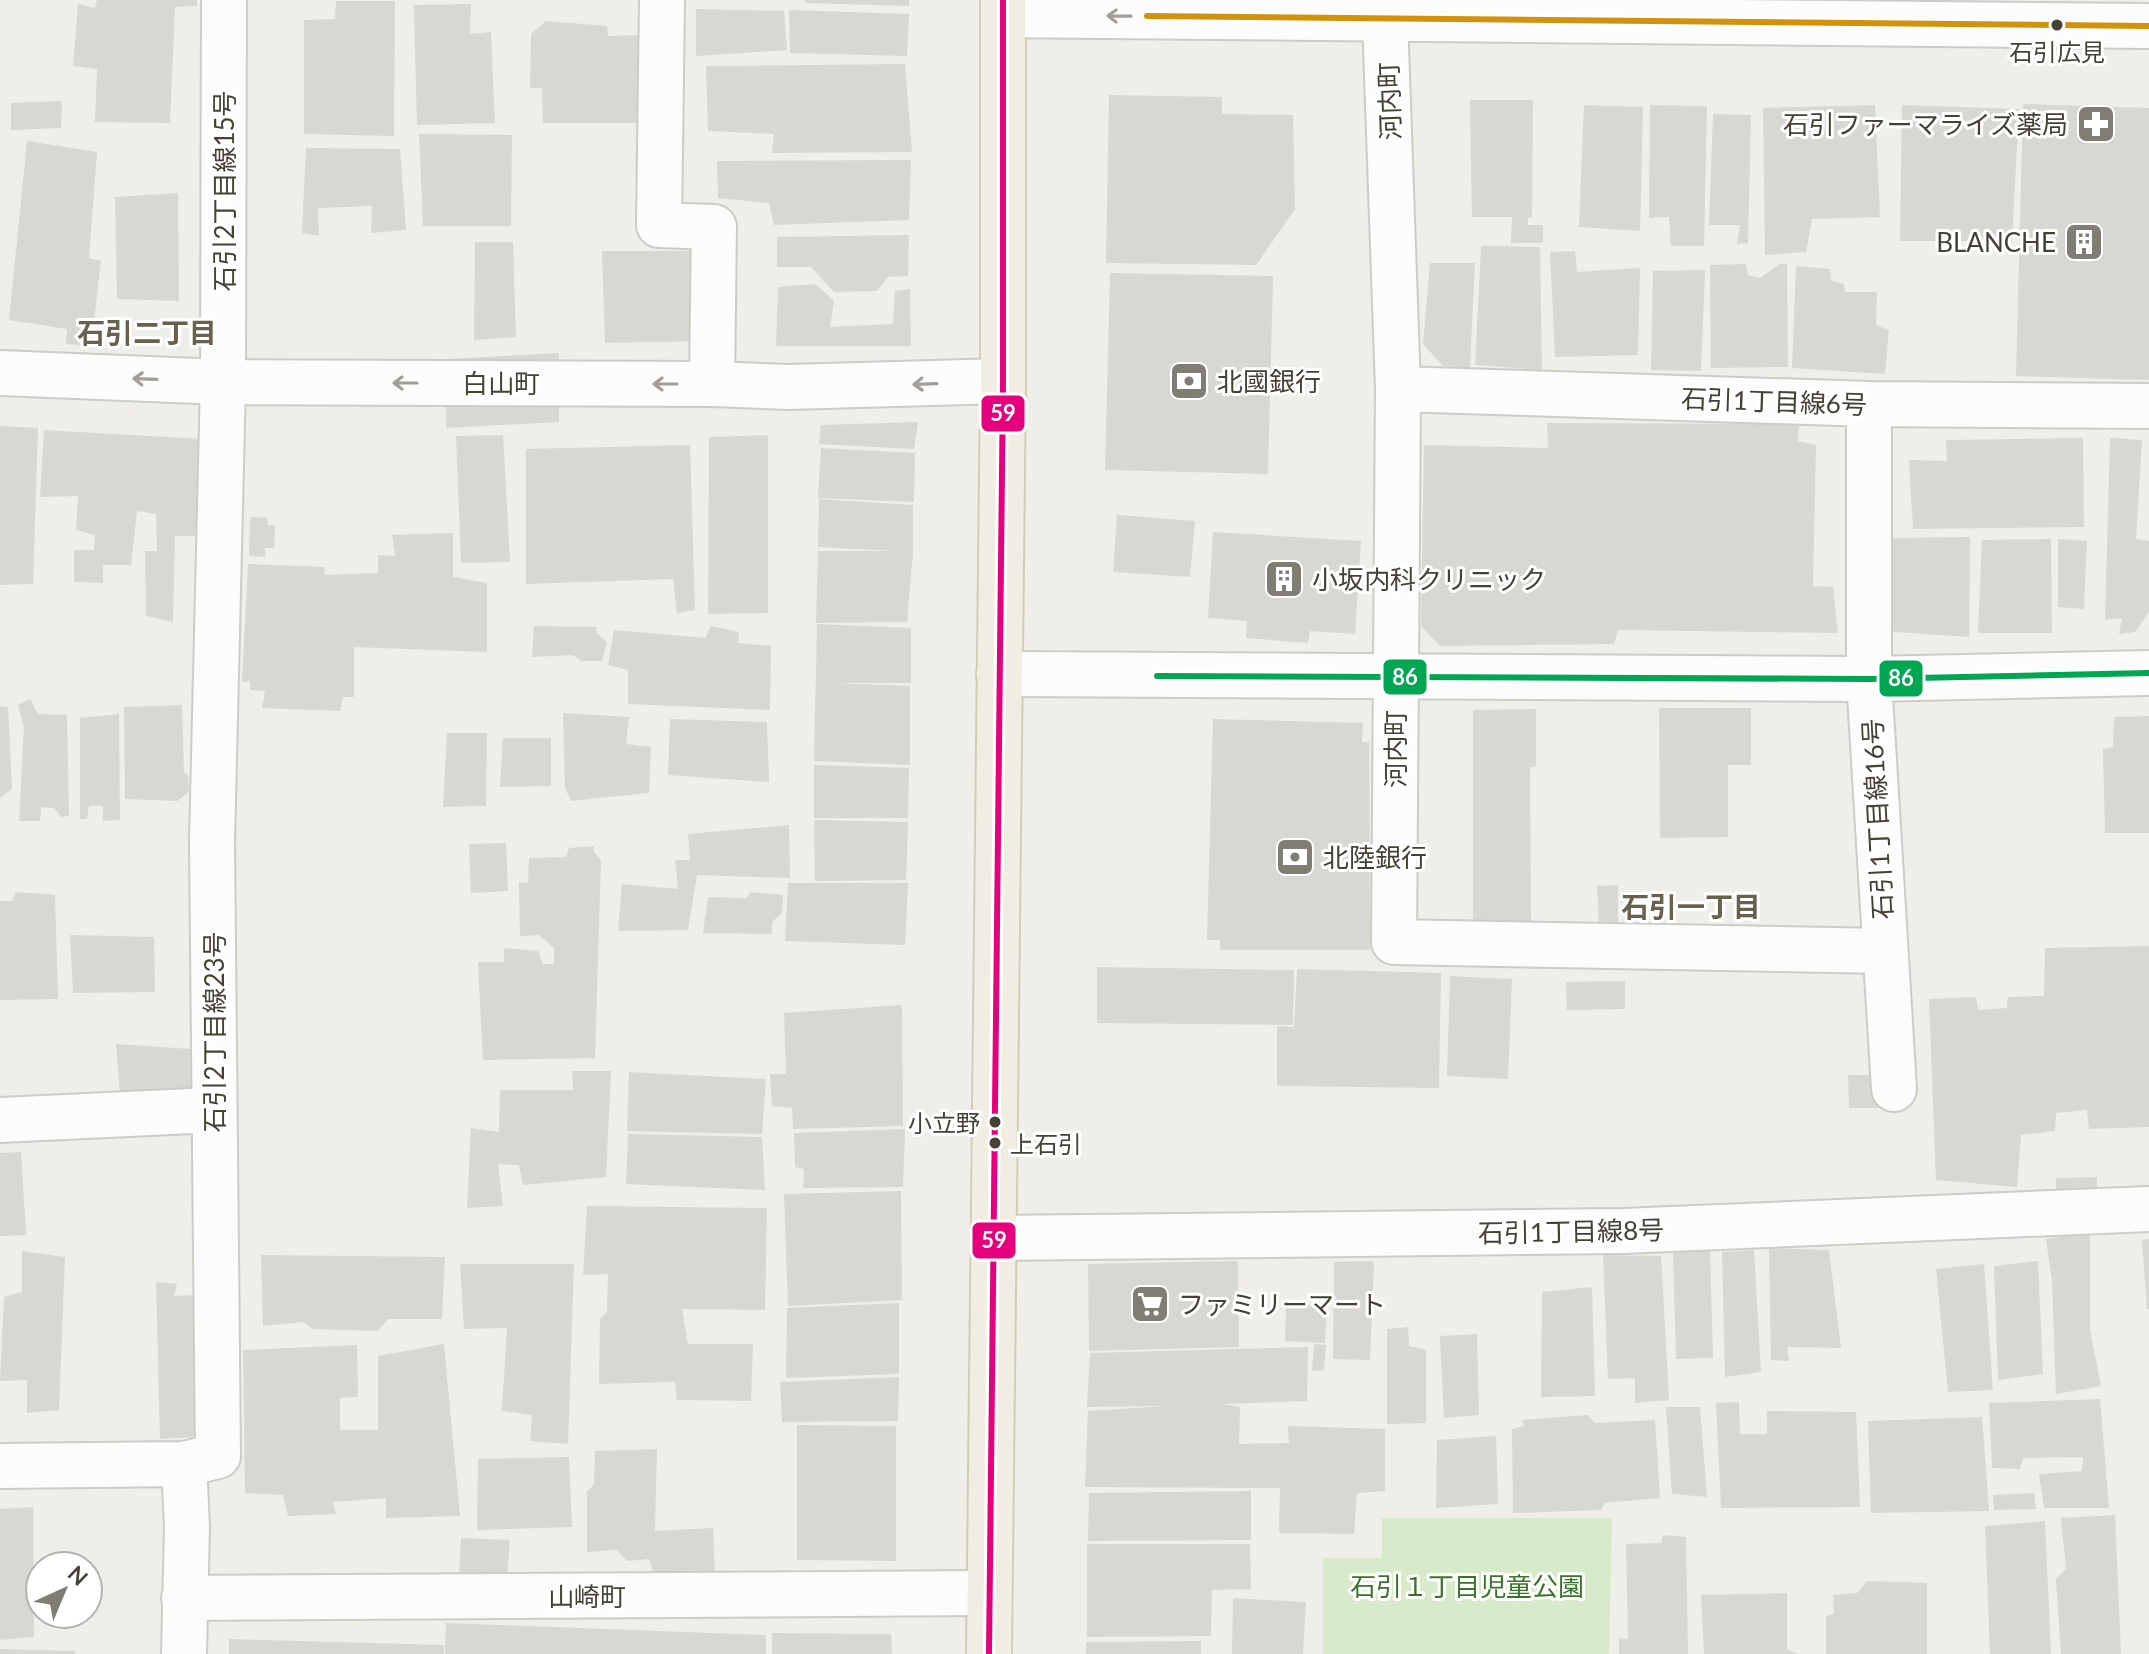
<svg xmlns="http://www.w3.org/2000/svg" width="2149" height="1654" viewBox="0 0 2149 1654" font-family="Lato,'Noto Sans JP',sans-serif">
<rect width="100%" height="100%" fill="#efeee9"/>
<path fill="#d7eac9" d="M 1382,1518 L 1612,1518 L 1609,1654 L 1323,1654 L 1323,1558 L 1382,1558 Z"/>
<path fill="#d8d7d1" d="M 97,0 L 197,0 L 197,6 L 175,7 L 170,123 L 95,122 L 97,69 L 73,66 L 78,4 L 95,8 Z
M 805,0 L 909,0 L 909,6 L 805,3 Z
M 336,1 L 395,1 L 394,136 L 304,134 L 304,20 L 335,19 Z
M 471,4 L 470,34 L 491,32 L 495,123 L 417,125 L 414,5 Z
M 696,9 L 784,11 L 787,50 L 696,56 Z
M 789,10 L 909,14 L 907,56 L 790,53 Z
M 546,21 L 607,26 L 608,36 L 647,35 L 646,123 L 543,123 L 542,88 L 530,88 L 531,34 Z
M 905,64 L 912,152 L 772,153 L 774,134 L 708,131 L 706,66 Z
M 1109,95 L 1222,97 L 1222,114 L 1293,115 L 1295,209 L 1256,265 L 1106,263 Z
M 1470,100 L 1533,100 L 1532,217 L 1528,218 L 1528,225 L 1543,225 L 1543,243 L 1511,243 L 1512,217 L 1472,217 Z
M 62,101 L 61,128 L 11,130 L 11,103 Z
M 2023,104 L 2149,108 L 2149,380 L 2016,376 Z
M 1584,105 L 1643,107 L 1640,231 L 1579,227 Z
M 1650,105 L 1707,106 L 1704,246 L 1671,246 L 1669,217 L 1649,218 Z
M 1875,105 L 1880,217 L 1812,219 L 1806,252 L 1765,255 L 1763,108 Z
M 1902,105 L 2019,109 L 2012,241 L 1900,241 Z
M 1713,114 L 1751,115 L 1748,243 L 1737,244 L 1740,225 L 1709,225 Z
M 419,134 L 512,135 L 511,226 L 423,226 Z
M 27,141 L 97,152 L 89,258 L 101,261 L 91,346 L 66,344 L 67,329 L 9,320 Z
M 306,148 L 400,149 L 406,230 L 371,233 L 372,206 L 318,208 L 319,236 L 302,233 Z
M 911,160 L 909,220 L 774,225 L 769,203 L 718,198 L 717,161 Z
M 178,193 L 179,301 L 117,299 L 115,197 Z
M 909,235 L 908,276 L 888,277 L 877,291 L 834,292 L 811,267 L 777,267 L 777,237 Z
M 475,242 L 513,242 L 516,337 L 474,340 Z
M 1481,246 L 1540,247 L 1542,370 L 1475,365 Z
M 602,251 L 707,251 L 709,341 L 605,343 Z
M 1575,251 L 1577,272 L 1640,268 L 1638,355 L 1555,357 L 1550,252 Z
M 1430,263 L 1475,263 L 1470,368 L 1443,366 L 1423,344 Z
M 1746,264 L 1748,275 L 1760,278 L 1780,264 L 1787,264 L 1788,367 L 1711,368 L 1710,265 Z
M 1796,266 L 1830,269 L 1831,281 L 1844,284 L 1845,292 L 1877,292 L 1876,325 L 1889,330 L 1885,374 L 1792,368 Z
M 1705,270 L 1701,371 L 1651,370 L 1653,271 Z
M 1110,273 L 1273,276 L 1268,474 L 1105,470 Z
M 815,284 L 834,301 L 830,327 L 893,324 L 895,291 L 910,289 L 911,346 L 776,346 L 778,287 Z
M 559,353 L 559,422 L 446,428 L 447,359 Z
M 918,422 L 914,449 L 819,444 L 821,425 Z
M 1547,423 L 1799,424 L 1798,441 L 1816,445 L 1813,586 L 1833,587 L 1838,633 L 1618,630 L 1614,644 L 1440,646 L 1421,626 L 1424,445 L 1548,448 Z
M 0,426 L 38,428 L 33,584 L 0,585 Z
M 44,430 L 203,439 L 195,536 L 175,536 L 173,622 L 146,616 L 145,551 L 157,551 L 156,514 L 137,511 L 131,565 L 103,565 L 103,583 L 74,582 L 74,550 L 94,550 L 95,535 L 76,530 L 78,496 L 40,497 Z
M 503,435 L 510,562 L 461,563 L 456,436 Z
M 768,435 L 768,613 L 708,614 L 709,437 Z
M 2083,438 L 2084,527 L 1913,529 L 1909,460 L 1947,461 L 1946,440 Z
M 2110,438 L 2142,440 L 2136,539 L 2149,541 L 2149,612 L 2135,632 L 2119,634 L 2122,618 L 2105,620 Z
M 690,445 L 695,610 L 677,613 L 673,579 L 526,584 L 526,449 Z
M 821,448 L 915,453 L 914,502 L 818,498 Z
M 819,499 L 913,505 L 913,552 L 907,622 L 816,623 L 818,551 L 894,551 L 818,547 Z
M 1117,515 L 1195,521 L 1190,577 L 1113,572 Z
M 250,517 L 267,518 L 268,525 L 275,525 L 274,548 L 265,548 L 265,557 L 249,556 Z
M 1213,532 L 1361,541 L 1355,634 L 1310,631 L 1308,643 L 1246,638 L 1247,621 L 1208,618 Z
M 453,533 L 453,577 L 487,583 L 487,652 L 354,647 L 354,697 L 343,697 L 340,711 L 262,708 L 265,691 L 250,690 L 250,681 L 242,682 L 248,564 L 324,567 L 325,575 L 378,573 L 378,555 L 395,556 L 392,535 Z
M 1970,537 L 1969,637 L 1881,631 L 1881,538 Z
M 2051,539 L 2052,633 L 1978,633 L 1982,540 Z
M 2058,539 L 2087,541 L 2084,609 L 2058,607 Z
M 817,624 L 911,628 L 911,683 L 835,683 L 910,686 L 910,765 L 814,761 Z
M 534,626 L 597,627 L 596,632 L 607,642 L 602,661 L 581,661 L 573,655 L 532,657 Z
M 711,626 L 739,632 L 738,643 L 771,646 L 770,710 L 628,704 L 628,670 L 608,665 L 614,630 L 705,638 Z
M 30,699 L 38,714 L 67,715 L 69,816 L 61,817 L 54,808 L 41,807 L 40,821 L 19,821 L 24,728 L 18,705 Z
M 182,705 L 184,772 L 188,775 L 189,792 L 177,801 L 125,799 L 124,707 Z
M 0,706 L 8,707 L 12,789 L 0,798 Z
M 1659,708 L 1751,708 L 1751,765 L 1728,765 L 1728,837 L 1660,838 Z
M 1536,709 L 1536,767 L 1530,767 L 1531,926 L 1473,923 L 1473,710 Z
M 563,713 L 629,717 L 626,744 L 651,747 L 649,793 L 571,801 L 565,788 Z
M 119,714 L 120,820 L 103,821 L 103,806 L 89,806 L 87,819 L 80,819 L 80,718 Z
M 2149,716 L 2149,833 L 2105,833 L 2103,749 L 2113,747 L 2114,717 Z
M 670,719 L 767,722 L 769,782 L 668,775 Z
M 1213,719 L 1363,723 L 1362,742 L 1369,742 L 1370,950 L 1220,950 L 1220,940 L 1207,940 Z
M 447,733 L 487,733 L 486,806 L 443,807 Z
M 503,738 L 551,738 L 551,786 L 500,787 Z
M 814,765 L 909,768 L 908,818 L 814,818 Z
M 814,820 L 908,822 L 906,880 L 815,881 Z
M 789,825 L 790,878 L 697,875 L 688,930 L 618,931 L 622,884 L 678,889 L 675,860 L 690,860 L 688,834 Z
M 506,843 L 508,891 L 471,893 L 469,844 Z
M 594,846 L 594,852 L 601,860 L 595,1058 L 483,1060 L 478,962 L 504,962 L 504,948 L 538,951 L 543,964 L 554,964 L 554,948 L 539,935 L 520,936 L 519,882 L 528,883 L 529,858 L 566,857 L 569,848 Z
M 788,883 L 908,883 L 905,945 L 785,941 Z
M 1618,885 L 1618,926 L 1599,927 L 1597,886 Z
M 16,892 L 55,895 L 58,999 L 0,1000 L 0,901 L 12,901 Z
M 751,892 L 783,895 L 782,913 L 772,922 L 772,934 L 703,933 L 708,897 L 746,898 Z
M 70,935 L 154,937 L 155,992 L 73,993 Z
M 2149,946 L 2149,1127 L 2089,1129 L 2087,1110 L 2056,1113 L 2055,1131 L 2021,1135 L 2017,1187 L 1936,1180 L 1929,999 L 1976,997 L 1978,1010 L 2007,1008 L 2008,997 L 2044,996 L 2045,948 Z
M 1097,967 L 1294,970 L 1293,1025 L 1097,1023 Z
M 1297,969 L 1441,973 L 1439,1088 L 1277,1086 L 1277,1026 L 1294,1027 Z
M 1450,976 L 1512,979 L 1508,1079 L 1447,1076 Z
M 1625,981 L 1625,1009 L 1567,1010 L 1566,982 Z
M 902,1005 L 903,1126 L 793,1129 L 792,1108 L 772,1106 L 770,1074 L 786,1074 L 784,1013 Z
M 116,1044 L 190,1049 L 193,1089 L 120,1093 Z
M 572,1071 L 611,1071 L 606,1177 L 523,1185 L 519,1165 L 498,1164 L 503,1206 L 467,1208 L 471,1128 L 499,1132 L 500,1090 L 573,1090 Z
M 629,1072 L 766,1079 L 762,1134 L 627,1131 Z
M 1848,1075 L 1881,1075 L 1881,1108 L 1849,1108 Z
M 905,1129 L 903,1187 L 803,1188 L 804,1169 L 795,1167 L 794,1133 Z
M 628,1134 L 762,1137 L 765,1190 L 626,1184 Z
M 21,1152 L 26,1235 L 0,1236 L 0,1153 Z
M 2097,1177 L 2097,1192 L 2056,1193 L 2056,1178 Z
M 901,1191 L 902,1300 L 788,1306 L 784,1194 Z
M 587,1206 L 767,1208 L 765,1310 L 682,1309 L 688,1344 L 753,1344 L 751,1401 L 677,1400 L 675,1382 L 599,1384 L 600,1319 L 607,1312 L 608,1274 L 583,1275 Z
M 2090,1233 L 2090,1330 L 2101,1386 L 2056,1394 L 2052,1281 L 2046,1239 Z
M 2149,1239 L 2149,1309 L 2147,1309 L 2142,1240 Z
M 1769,1248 L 1829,1250 L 1841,1348 L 1787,1347 L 1789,1361 L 1771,1360 Z
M 1710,1250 L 1713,1358 L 1676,1359 L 1673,1253 Z
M 1754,1250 L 1761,1372 L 1725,1377 L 1722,1252 Z
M 22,1251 L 65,1257 L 59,1410 L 27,1413 L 27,1380 L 0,1381 L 4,1297 L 22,1292 Z
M 261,1255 L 445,1257 L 442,1319 L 388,1319 L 378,1331 L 313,1329 L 303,1322 L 263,1326 Z
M 1603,1255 L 1661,1256 L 1669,1400 L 1635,1403 L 1635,1378 L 1608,1379 Z
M 1238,1261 L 1239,1347 L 1089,1351 L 1088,1264 Z
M 1374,1261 L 1370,1360 L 1333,1359 L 1334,1262 Z
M 2038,1261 L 2043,1374 L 1998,1380 L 1994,1266 Z
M 460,1264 L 574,1264 L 568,1444 L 530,1441 L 532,1415 L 502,1411 L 507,1328 L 464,1329 Z
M 1984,1264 L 1993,1390 L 1948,1392 L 1936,1269 Z
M 156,1282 L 177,1284 L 174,1296 L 193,1295 L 195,1437 L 160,1439 Z
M 1592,1287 L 1595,1396 L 1541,1397 L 1542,1292 Z
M 899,1303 L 899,1374 L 786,1378 L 787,1308 Z
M 1327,1305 L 1325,1343 L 1285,1341 L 1286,1306 Z
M 1408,1327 L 1409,1346 L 1426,1350 L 1426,1423 L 1387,1424 L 1387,1329 Z
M 1477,1334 L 1479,1415 L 1444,1418 L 1440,1336 Z
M 444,1344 L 460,1516 L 386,1518 L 386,1498 L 333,1502 L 336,1514 L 288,1516 L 283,1495 L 245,1493 L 243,1350 L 357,1345 L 358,1397 L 340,1398 L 340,1430 L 378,1430 L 378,1356 Z
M 1314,1344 L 1326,1345 L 1324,1370 L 1312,1371 Z
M 1308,1347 L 1307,1401 L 1223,1404 L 1240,1407 L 1239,1444 L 1289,1443 L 1288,1426 L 1385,1429 L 1385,1491 L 1357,1493 L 1354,1534 L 1279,1533 L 1280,1488 L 1085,1487 L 1088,1411 L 1166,1406 L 1087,1407 L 1090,1353 Z
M 899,1377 L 898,1421 L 782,1422 L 780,1382 Z
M 2100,1399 L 2109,1508 L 2044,1508 L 2039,1474 L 2082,1471 L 2083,1457 L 2023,1458 L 2020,1469 L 1992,1468 L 1989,1403 Z
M 1739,1402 L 1740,1434 L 1767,1434 L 1767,1411 L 1856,1412 L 1860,1507 L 1721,1508 L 1716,1403 Z
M 1666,1407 L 1700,1407 L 1707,1497 L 1672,1494 Z
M 1588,1415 L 1595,1423 L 1655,1420 L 1660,1498 L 1604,1503 L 1601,1510 L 1513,1513 L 1512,1429 L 1524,1426 L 1522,1420 Z
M 1982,1417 L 1989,1511 L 1871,1513 L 1868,1421 Z
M 797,1425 L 896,1426 L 896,1561 L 797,1560 Z
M 1496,1436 L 1498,1504 L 1436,1508 L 1437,1440 Z
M 657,1449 L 655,1531 L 713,1528 L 715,1576 L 654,1574 L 649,1559 L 627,1561 L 617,1550 L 587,1552 L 587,1492 L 594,1484 L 595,1451 Z
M 569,1457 L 572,1527 L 477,1530 L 478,1459 Z
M 1251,1491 L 1251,1540 L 1088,1541 L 1089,1493 Z
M 2034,1493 L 2036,1509 L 1994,1510 L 1993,1495 Z
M 33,1507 L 34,1637 L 0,1640 L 0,1509 Z
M 2115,1515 L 2121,1654 L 2061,1654 L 2056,1579 L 2066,1569 L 2061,1518 Z
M 2045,1521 L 2051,1654 L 1990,1654 L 1985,1526 Z
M 1663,1535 L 1686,1537 L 1688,1654 L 1619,1654 L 1619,1638 L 1628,1639 L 1626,1544 L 1661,1543 Z
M 461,1538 L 510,1540 L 507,1575 L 459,1575 Z
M 1087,1544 L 1250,1544 L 1251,1589 L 1212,1590 L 1211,1636 L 1087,1637 Z
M 1867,1581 L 1927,1583 L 1927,1654 L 1826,1654 L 1826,1616 L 1834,1614 L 1833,1595 L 1857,1593 Z
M 1787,1593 L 1787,1650 L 1798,1654 L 1704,1654 L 1701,1595 Z
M 1233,1598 L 1306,1602 L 1303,1654 L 1232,1654 Z
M 446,1623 L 766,1635 L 766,1654 L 445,1654 Z
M 772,1633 L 891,1634 L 892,1654 L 772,1654 Z
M 229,1639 L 444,1645 L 444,1654 L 229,1654 Z
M 1201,1641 L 1201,1654 L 1086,1654 L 1086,1642 Z
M 0,1649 L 75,1651 L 75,1654 L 0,1654 Z"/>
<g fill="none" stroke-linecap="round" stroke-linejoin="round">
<defs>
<path id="minor" d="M 662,0 L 659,225 L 714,227 L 712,384
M 1003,15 L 2149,26
M 1385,18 L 1398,389 L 1394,942 L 1884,951
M 0,373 L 223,382 L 712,384 L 789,387 L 1003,381
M 1398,389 L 1869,404 L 2149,406
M 1869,404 L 1869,679 L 1894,1089
M 999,674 L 1869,679 L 2149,673
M 0,1120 L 214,1110
M 993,1238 L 1623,1231 L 2149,1209
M 184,1464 L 187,1527 L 184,1654
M 0,1466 L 184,1464 L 218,1456 L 212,842 L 223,382 L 224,0
M 184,1598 L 989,1593"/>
<path id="major" d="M 989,1654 L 1003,381 L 1003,0"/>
</defs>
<use href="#minor" stroke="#cdccc6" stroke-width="48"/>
<use href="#major" stroke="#d1cdb7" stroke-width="48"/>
<use href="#minor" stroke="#fdfcfc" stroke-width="44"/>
<use href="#major" stroke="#f0eee3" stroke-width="44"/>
<defs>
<path id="bus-1" d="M 989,1654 L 1003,381 L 1003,0"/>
<path id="bus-2" d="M 1147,16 L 2149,26"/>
<path id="bus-3" d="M 1157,676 L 1869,679 L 2149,673"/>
</defs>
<use href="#bus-1" stroke="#fff" stroke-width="12"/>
<use href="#bus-2" stroke="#fff" stroke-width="12"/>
<use href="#bus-3" stroke="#fff" stroke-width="12"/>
<use href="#bus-1" stroke="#e5007d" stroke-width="6"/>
<use href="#bus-2" stroke="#d3920b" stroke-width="6"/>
<use href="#bus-3" stroke="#00a651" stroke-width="6"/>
</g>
<defs><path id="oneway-shaft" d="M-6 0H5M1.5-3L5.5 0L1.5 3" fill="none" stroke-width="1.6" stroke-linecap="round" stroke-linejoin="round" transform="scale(2)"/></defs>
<g stroke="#a19e98">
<use href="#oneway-shaft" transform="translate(1119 16) rotate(-179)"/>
<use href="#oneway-shaft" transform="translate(145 379) rotate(-178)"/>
<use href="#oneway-shaft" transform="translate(405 383) rotate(-180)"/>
<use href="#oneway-shaft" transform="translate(665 384) rotate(-180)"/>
<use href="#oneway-shaft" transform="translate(925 384) rotate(178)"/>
</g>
<defs>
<symbol id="pharmacy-square" viewBox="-11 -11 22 22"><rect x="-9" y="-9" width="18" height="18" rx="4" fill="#807e74" stroke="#fff"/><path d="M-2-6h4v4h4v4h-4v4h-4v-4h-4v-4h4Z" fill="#fff"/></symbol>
<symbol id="building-square" viewBox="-11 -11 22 22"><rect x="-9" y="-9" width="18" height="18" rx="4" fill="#807e74" stroke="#fff"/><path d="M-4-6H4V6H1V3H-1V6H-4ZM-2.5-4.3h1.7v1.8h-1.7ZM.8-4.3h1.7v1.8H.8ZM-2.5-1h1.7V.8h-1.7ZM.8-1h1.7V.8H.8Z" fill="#fff"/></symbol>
<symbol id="bank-square" viewBox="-11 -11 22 22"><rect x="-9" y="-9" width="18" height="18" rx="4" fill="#807e74" stroke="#fff"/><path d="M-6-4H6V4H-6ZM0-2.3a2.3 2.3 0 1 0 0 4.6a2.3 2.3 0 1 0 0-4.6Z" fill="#fff"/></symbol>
<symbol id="supermarket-square" viewBox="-11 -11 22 22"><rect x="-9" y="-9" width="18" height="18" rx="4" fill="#807e74" stroke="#fff"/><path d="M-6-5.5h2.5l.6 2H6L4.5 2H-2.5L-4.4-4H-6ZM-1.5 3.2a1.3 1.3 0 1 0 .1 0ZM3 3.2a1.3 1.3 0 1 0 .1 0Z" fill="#fff"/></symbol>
</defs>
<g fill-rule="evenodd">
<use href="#pharmacy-square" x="2074" y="102" width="44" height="44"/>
<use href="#building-square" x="2062" y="220" width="44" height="44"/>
<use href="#bank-square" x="1167" y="359" width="44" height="44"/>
<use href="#building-square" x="1262" y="557" width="44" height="44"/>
<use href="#bank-square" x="1273" y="835" width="44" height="44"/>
<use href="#supermarket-square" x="1128" y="1282" width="44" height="44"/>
</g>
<g fill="#454135" stroke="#fff" stroke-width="3">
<circle cx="2057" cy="25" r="7"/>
<circle cx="995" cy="1122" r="7"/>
<circle cx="995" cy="1143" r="7"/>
</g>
<g text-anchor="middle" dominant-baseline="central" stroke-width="6" stroke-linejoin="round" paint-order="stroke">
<g font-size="24" fill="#454135" stroke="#fff">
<text x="2057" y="51">石引広見</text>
<text x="980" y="1122" text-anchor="end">小立野</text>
<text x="1010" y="1143" text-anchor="start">上石引</text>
</g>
<g font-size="26" fill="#454135" stroke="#fff">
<text transform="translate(1389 101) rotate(-92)">河内町</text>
<text transform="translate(224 191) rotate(-90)">石引2丁目線15号</text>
<text x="501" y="383">白山町</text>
<text transform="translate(1774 401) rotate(2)">石引1丁目線6号</text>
<text transform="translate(1395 749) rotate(-90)">河内町</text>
<text transform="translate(1877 819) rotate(-93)">石引1丁目線16号</text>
<text transform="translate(214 1032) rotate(-90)">石引2丁目線23号</text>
<text transform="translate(1571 1231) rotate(-1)">石引1丁目線8号</text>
<text x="587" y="1596">山崎町</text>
</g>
<g font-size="26" fill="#454135" stroke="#fff" text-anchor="start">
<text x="2068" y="124" text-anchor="end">石引ファーマライズ薬局</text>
<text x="2056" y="242" text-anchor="end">BLANCHE</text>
<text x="1217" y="381">北國銀行</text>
<text x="1312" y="579">小坂内科クリニック</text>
<text x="1323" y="857">北陸銀行</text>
<text x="1178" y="1304">ファミリーマート</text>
</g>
<g font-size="26" fill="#3a742a" stroke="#fff">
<text x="1467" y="1586">石引１丁目児童公園</text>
</g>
<g font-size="28" font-weight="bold" fill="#67614d" stroke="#fff">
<text x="147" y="332">石引二丁目</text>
<text x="1691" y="906">石引一丁目</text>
</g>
</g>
<g stroke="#fff" stroke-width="3">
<rect x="980" y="394" width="46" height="39" rx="8" fill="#e5007d"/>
<rect x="1382" y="658" width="46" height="38" rx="8" fill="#00a651"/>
<rect x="1878" y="659" width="46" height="39" rx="8" fill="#00a651"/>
<rect x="971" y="1221" width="46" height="39" rx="8" fill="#e5007d"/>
</g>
<g font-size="22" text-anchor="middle" font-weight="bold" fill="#fff">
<text x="1003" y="421">59</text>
<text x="1405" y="685">86</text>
<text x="1901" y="686">86</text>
<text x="994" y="1248">59</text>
</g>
<g transform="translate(64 1590) rotate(44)"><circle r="38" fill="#ffffff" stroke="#b5b3ae" stroke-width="2"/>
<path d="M0-6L14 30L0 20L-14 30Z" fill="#807e74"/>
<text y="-12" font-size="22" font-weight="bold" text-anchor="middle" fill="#454135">N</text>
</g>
</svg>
